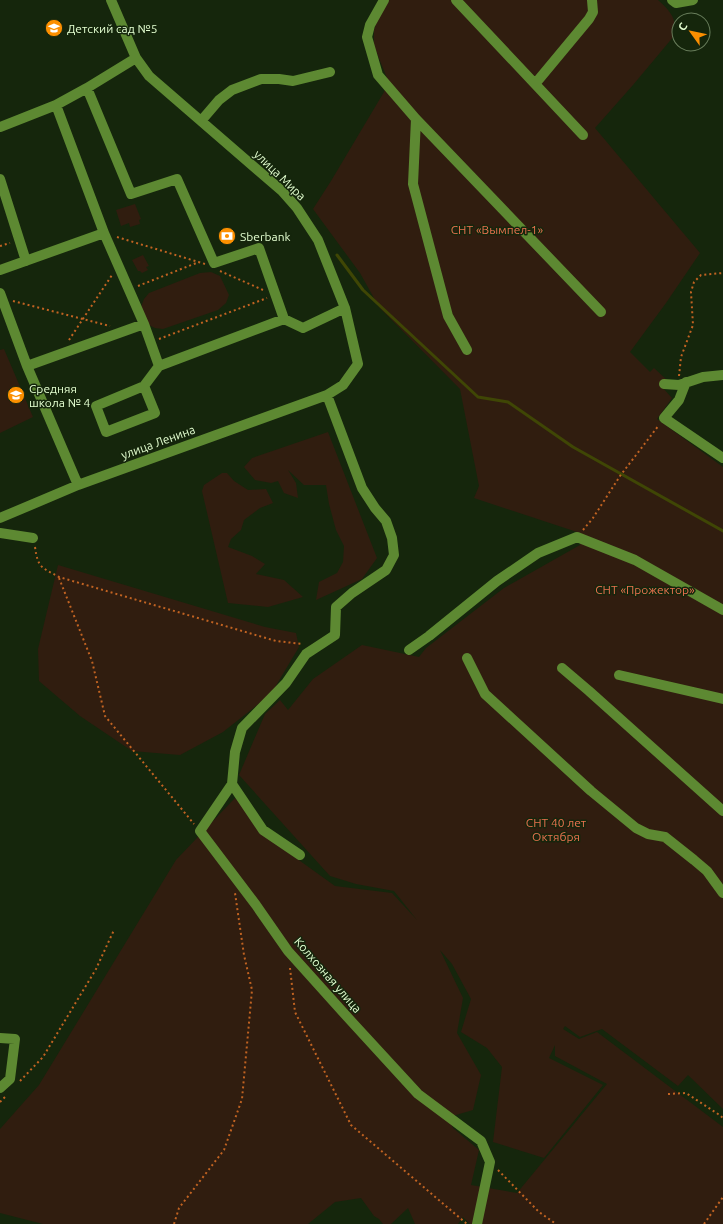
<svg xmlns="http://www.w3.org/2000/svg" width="723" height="1224" viewBox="0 0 723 1224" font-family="Ubuntu,sans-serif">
<rect width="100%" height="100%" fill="#15260c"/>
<path fill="#301d0f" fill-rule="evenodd" d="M 388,0 L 658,0 C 671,12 677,18 674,36 L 633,85 L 595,128 L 700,253 L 666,303 L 630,352 L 650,372 L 654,368 L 667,380 L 662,387 L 672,398 L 657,419 L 723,467 L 723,1109 L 688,1075 L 678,1086 L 602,1029 L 580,1037 L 565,1026 L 563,1029 L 579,1039 L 597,1032 L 723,1127 L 723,1224 L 470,1224 L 463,1217 L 458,1224 L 415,1224 L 408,1208 L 391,1224 L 383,1224 L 379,1219 L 374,1216 L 361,1198 L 335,1202 L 308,1224 L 43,1224 L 0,1213 L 0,1129 L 39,1085 L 176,860 L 235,798 L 289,853 L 335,886 L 392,893 L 417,920 L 394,891 L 356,884 L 330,876 L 239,775 L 265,714 L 280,700 L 288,710 L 313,679 L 362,645 L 419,657 L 426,648 L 504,588 L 580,545 L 580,533 L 474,498 L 479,486 L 460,389 L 379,307 L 360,273 L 313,209 L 331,181 L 384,92 L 387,78 L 374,46 L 374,30 L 378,17 ZM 440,950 L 452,964 L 471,999 L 461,1032 L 487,1048 L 502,1067 L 493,1142 L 544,1158 L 603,1085 L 549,1058 L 555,1045 L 555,1056 L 607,1084 L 517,1193 L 471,1185 L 479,1150 L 453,1128 L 449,1117 L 473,1110 L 481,1075 L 457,1033 L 463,998 Z
M 135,204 L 141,219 L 139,220 L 140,224 L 130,227 L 129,223 L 121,226 L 116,210 Z
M 143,255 L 149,266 L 146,267 L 148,270 L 142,273 L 140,271 L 138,271 L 132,260 Z
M 211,272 L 220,276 L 229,295 L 226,303 L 218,310 L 163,329 L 155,328 L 147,324 L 141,307 L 144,299 L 149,293 L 200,273 Z
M 4,349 L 33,417 L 0,433 L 0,350 Z
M 328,432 L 377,558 L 362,579 L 316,600 L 319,582 L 337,573 L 343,562 L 344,546 L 336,530 L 329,504 L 326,485 L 304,485 L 288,470 L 296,483 L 298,498 L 284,493 L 278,481 L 271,483 L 255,480 L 244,467 L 252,458 Z
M 222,473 L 227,473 L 234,481 L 248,490 L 266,489 L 273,503 L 260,508 L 244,520 L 241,530 L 231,539 L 228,547 L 252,556 L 265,564 L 256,574 L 284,580 L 303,597 L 268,607 L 228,603 L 202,491 L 204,485 Z
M 58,565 L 265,627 L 296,633 L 299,647 L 271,694 L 223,732 L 180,755 L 132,751 L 80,716 L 39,681 L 38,649 Z"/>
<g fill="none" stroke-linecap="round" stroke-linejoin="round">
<path stroke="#3f4605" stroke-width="3" d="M 337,255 L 363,290 L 478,397 L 508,402 L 573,447 L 723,531"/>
<path stroke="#c16322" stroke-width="2" stroke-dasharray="2 3" stroke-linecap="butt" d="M 117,237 L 205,264
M 0,246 L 10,243
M 220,271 L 263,290
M 138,286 L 199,262
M 13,301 L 110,326
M 159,339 L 267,298
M 69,340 L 112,275
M 679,376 L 681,357 L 693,325 L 691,292 L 694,282 L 701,275 L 723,273
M 583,530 L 593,518 L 620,476 L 659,425
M 35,547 C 38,568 41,567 59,577 L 276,641 L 303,644
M 59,578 L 92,661 L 105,716 L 194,824
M 290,968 L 295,1012 L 351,1125 L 467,1224
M 20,1081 L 43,1057 L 96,969 L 114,930
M 668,1094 L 686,1093 L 718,1114 L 723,1118
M 0,1102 L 5,1097
M 498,1170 L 539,1212 L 556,1224
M 174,1224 L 179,1208 L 224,1150 L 242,1099 L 252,990 L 244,955 L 235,893
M 704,1224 L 723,1197"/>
<path stroke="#5d8932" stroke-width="10" d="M 384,0 L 370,25 L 367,37 L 378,75 L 416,119 L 601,312
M 456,0 L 583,135
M 672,0 L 676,3 L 693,0
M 136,58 L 87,88 L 131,194 L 177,179 L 214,263 L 259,248 L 284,319
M 535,84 L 589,19 L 593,12 L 592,0
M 87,88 L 56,105 L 104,233
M 416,119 L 413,184 L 448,316 L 467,350
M 201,121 L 219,100 L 232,90 L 261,79 L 279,79 L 293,81 L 330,72
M 0,127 L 56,105
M 0,179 L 26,261
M 0,270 L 104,233 L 144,324 L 159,366 L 284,319 L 303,328 L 345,308
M 0,293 L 27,366 L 78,485
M 27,366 L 144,324
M 686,382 L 679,400 L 664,418 L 723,458
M 664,384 L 679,385 L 703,377 L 723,375
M 144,386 L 96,406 L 106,432 L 155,413 L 144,386 L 159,366
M 0,518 L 78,485 L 327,395 L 343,385 L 358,364 L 345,308 L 318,240 L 297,208 L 282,191 L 149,76 L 136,58 L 111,0
M 0,533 L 33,538
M 409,650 L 429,636 L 497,581 L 538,553 L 577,537 L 635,560 L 723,610
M 467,658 L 485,694 L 591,791 L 636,828 L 648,834 L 665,837 L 694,860 L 707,871 L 723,893
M 562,668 L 589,691 L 723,811
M 619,675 L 723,699
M 232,784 L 200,831 L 256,905 L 288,951 L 351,1021 L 418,1094 L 481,1141 L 490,1162 L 477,1224
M 300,855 L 263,830 L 232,784 L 235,752 L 242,728 L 286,683 L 306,654 L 335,635 L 336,607 L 352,593 L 386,570 L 394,555 L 392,538 L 386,521 L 375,508 L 362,488 L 327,395
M 0,1038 L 15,1039 L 10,1079 L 0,1088"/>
</g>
<defs>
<symbol id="school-disc" viewBox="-11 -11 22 22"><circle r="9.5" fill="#fc8f00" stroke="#15260c"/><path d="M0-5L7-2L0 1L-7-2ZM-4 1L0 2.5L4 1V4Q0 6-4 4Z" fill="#fff"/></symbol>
<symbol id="bank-disc" viewBox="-11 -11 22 22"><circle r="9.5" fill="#fc8f00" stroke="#15260c"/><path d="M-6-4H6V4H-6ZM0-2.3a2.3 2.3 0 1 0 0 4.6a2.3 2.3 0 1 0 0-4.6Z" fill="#fff"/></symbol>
</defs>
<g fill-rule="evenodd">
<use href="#school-disc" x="44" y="18" width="20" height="20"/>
<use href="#bank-disc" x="217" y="226" width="20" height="20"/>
<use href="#school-disc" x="6" y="385" width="20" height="20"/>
</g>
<g text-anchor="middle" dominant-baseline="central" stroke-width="3" stroke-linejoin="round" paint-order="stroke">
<g font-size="12" fill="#e4ffd1" stroke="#15260c" text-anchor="start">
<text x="67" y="28">Детский сад №5</text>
<text x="240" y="236">Sberbank</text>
<text x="29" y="388">Средняя<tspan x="29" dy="14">школа № 4</tspan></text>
</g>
<g font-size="12" fill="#e4ffd1" stroke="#15260c">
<text transform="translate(280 175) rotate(44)">улица Мира</text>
<text transform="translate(158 442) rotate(-20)">улица Ленина</text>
<text transform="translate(328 975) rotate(49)">Колхозная улица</text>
</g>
<g font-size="12" fill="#eb7250" stroke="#15260c">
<text x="497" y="229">СНТ «Вымпел-1»</text>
<text x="645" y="589">СНТ «Прожектор»</text>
<text x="556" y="822">СНТ 40 лет<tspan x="556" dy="14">Октября</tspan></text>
</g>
</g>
<g transform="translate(691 32) rotate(303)"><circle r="19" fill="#15260c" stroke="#687d5b"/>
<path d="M0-3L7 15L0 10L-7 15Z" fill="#fc8f00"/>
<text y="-6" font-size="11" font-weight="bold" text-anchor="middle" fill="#e4ffd1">С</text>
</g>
</svg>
